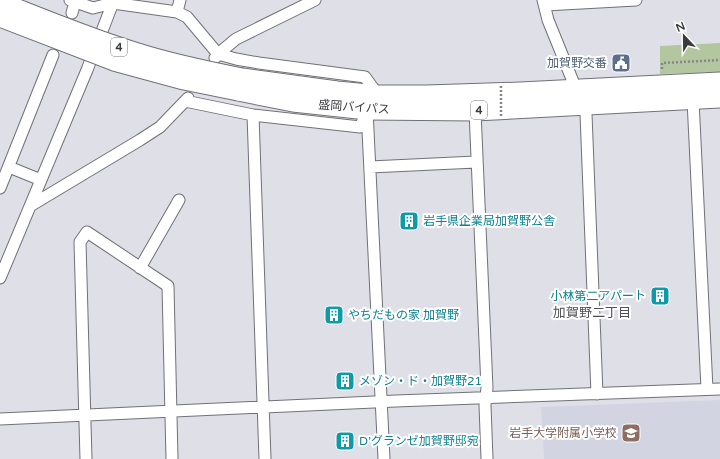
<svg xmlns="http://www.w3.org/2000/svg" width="720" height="459" viewBox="0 0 720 459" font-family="'Varela Round','Noto Sans JP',sans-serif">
<rect width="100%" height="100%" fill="#dfe0e7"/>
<path fill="#d2d4e2" d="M 720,400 L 720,459 L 544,459 L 541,407 Z"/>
<path fill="#b3c69f" d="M 720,43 L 720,72 L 660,74 L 660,46 Z"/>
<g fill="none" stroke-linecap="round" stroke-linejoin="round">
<defs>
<path id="minor" d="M 70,0 L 93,8 L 113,3 L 177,12 L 187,17 L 218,54 L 236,59 L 259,63 L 365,77 L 378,95
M 543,0 L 548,20 L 576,89 L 584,104 L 586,114 L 597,394
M 545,5 L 636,0
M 177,12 L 180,0
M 72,13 L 75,2
M 215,58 L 218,54 L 236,39 L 315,0
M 693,100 L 707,389
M 185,101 L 253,115 L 360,127 L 367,112
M 367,110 L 384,459
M 475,111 L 487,388 L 485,405 L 487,459
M 253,115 L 265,459
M 9,167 L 41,180
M 370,167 L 476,162
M 0,188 L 53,55
M 30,206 L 140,140 L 160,127 L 188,98
M 140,268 L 179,200
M 0,278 L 87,70 L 114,0
M 0,419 L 396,401 L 720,389
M 86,459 L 80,242 L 87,232 L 168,286 L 172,459"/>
<path id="trunk" d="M 242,78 L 337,91 L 378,95 L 427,95 L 520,92 L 720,82
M 238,91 L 293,102 L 367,110 L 475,111 L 720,98"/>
</defs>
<use href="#minor" stroke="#707177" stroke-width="13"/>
<use href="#trunk" stroke="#707177" stroke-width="21"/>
<path stroke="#85868b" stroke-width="2.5" stroke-dasharray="2 2" stroke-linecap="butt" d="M 662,69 L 662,63 L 720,60"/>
<use href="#minor" stroke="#fff" stroke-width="11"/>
<use href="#trunk" stroke="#fff" stroke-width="19"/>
<defs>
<path id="trunk-bridge" d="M 0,2 C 46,20 91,39 138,53 C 172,64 207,71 242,78
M 0,17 L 114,61 L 184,80 L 238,91"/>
</defs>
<use href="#trunk-bridge" stroke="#707177" stroke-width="21" stroke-linecap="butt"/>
<path stroke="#85868b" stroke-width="2.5" stroke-dasharray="2 2" stroke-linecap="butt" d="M 501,116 L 501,86"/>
<use href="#trunk-bridge" stroke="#fff" stroke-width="19"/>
</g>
<defs>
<symbol id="civic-square" viewBox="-11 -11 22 22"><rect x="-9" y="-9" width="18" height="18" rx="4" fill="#5c6f8a" stroke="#fff"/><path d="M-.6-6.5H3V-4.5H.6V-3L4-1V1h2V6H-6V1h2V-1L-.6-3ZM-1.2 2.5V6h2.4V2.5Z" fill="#fff"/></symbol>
<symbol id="building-square" viewBox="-11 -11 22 22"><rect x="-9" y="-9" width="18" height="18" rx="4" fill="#0f9aa8" stroke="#fff"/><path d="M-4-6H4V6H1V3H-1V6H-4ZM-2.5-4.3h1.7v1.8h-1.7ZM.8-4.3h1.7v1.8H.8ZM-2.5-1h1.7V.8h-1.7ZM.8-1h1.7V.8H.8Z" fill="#fff"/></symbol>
<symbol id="school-square" viewBox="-11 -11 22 22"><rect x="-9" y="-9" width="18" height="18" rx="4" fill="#8d6e63" stroke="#fff"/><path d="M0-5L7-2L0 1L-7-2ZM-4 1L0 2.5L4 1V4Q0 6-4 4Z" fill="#fff"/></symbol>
</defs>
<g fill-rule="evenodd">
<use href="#civic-square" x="610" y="52" width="22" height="22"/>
<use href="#building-square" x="398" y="210" width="22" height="22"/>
<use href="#building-square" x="649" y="285" width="22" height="22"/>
<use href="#building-square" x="323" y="304" width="22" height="22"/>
<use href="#building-square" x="334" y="370" width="22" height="22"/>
<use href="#school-square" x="620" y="422" width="22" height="22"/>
<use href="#building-square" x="334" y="430" width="22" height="22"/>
</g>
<g text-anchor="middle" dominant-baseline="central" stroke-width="4" stroke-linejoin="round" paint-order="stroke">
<g fill="#fff" stroke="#757678" stroke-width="1">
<rect x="111" y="38" width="16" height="18" rx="3"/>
<rect x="471" y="101" width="16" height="18" rx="3"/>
</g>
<g font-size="11" font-weight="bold" fill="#3a3b3e">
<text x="119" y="47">4</text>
<text x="479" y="110">4</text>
</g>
<g font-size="12" fill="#4e5e75" stroke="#fff" text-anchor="end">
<text x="607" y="63">加賀野交番</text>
</g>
<g font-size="12" fill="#3a3b3e" stroke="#fff">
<text transform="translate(354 107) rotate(4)">盛岡バイパス</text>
</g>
<g font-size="12" fill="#0d838f" stroke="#fff" text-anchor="start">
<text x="423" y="221">岩手県企業局加賀野公舎</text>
<text x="646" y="296" text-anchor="end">小林第二アパート</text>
<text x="348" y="315">やちだもの家 加賀野</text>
<text x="359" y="381">メゾン・ド・加賀野21</text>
<text x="359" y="441">D’グランゼ加賀野邸宛</text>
</g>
<g font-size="12" fill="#785e54" stroke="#fff" text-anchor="end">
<text x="617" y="433">岩手大学附属小学校</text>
</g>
<g font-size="13" fill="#505156" stroke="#fff">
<text x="592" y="313">加賀野二丁目</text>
</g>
</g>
<g transform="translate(684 36) rotate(338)" stroke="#ffffff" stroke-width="3" paint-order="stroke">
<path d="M0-3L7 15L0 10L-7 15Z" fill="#3a3b3e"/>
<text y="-6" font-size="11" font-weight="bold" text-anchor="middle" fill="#3a3b3e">N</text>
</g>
</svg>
